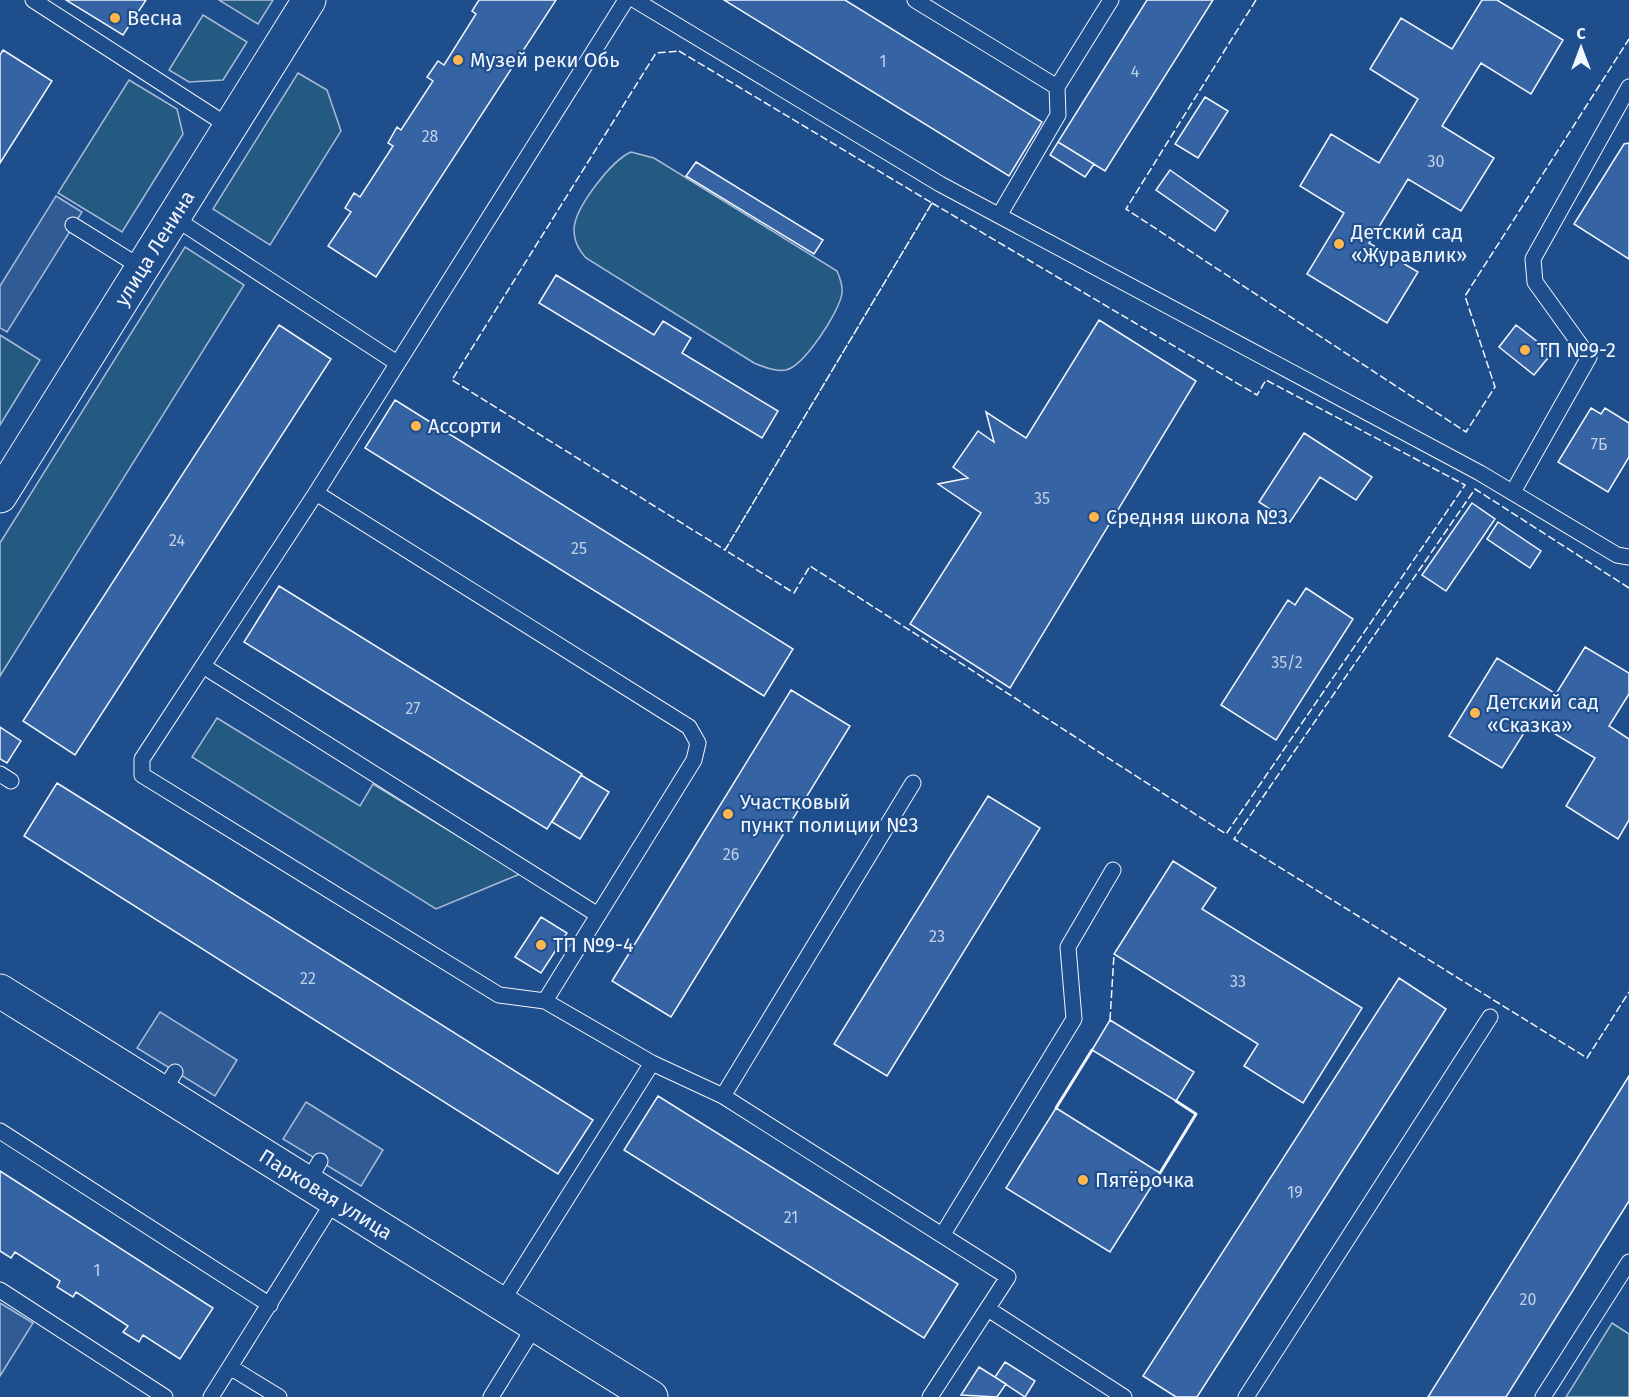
<svg xmlns="http://www.w3.org/2000/svg" width="1629" height="1397" viewBox="0 0 1629 1397" font-family="'Fira Sans',sans-serif">
<rect width="100%" height="100%" fill="#1f4e8c"/>
<path fill="#245a82" stroke="#a8bbd7" stroke-width="1.5" d="M 219,0 L 273,0 L 258,24 Z
M 203,15 L 247,42 L 223,80 L 189,82 L 169,70 Z
M 298,73 L 327,90 L 341,131 L 270,245 L 213,209 Z
M 129,80 L 177,109 L 183,134 L 122,232 L 58,193 Z
M 631,152 L 654,158 L 837,271 C 840,278 843,286 842,293 C 840,311 804,366 786,370 C 775,372 764,367 754,363 L 586,258 C 578,249 574,241 574,229 C 575,207 612,160 631,152 Z
M 185,247 L 244,285 L 0,676 L 0,543 Z
M 0,335 L 40,360 L 0,425 Z
M 217,718 L 360,806 L 373,784 L 520,874 L 436,909 L 192,757 Z
M 1612,1323 L 1629,1334 L 1629,1397 L 1566,1397 Z"/>
<path fill="#305b95" stroke="#a8bbd7" stroke-width="1.5" d="M 56,196 L 82,212 L 7,332 L 0,328 L 0,286 Z
M 160,1012 L 237,1060 L 215,1096 L 137,1048 Z
M 306,1102 L 383,1150 L 361,1186 L 283,1139 Z
M 0,1303 L 33,1323 L 0,1376 Z"/>
<path fill="#3563a3" stroke="#f2f6ff" stroke-width="1.5" d="M 66,0 L 146,0 L 123,35 Z
M 479,0 L 556,0 L 376,277 L 328,246 L 351,212 L 345,208 L 354,193 L 360,197 L 393,146 L 388,143 L 397,127 L 401,130 L 433,81 L 427,77 L 438,61 L 444,65 L 476,14 L 472,11 Z
M 724,0 L 845,0 L 1042,122 L 1009,176 Z
M 1147,0 L 1213,0 L 1105,171 L 1058,142 Z
M 1482,0 L 1497,0 L 1563,40 L 1531,94 L 1481,63 L 1442,126 L 1494,158 L 1461,211 L 1408,179 L 1369,243 L 1418,272 L 1387,323 L 1307,274 L 1344,213 L 1300,186 L 1331,134 L 1379,163 L 1418,99 L 1370,69 L 1401,18 L 1452,49 Z
M 3,50 L 52,81 L 0,163 L 0,55 Z
M 1205,97 L 1228,111 L 1198,158 L 1175,144 Z
M 1058,142 L 1094,164 L 1085,177 L 1050,155 Z
M 1629,143 L 1629,259 L 1574,224 L 1624,144 Z
M 696,162 L 823,240 L 814,254 L 686,176 Z
M 1170,170 L 1228,211 L 1215,231 L 1156,190 Z
M 556,275 L 654,335 L 663,321 L 691,338 L 682,353 L 778,411 L 762,438 L 539,303 Z
M 1099,320 L 1196,381 L 1010,688 L 910,624 L 981,513 L 938,484 L 968,478 L 953,467 L 978,431 L 994,442 L 986,412 L 1026,438 Z
M 279,325 L 331,359 L 75,755 L 23,721 Z
M 1516,325 L 1552,353 L 1534,375 L 1499,347 Z
M 395,400 L 793,649 L 764,696 L 365,448 Z
M 1591,408 L 1601,414 L 1605,408 L 1629,423 L 1629,457 L 1608,492 L 1558,462 Z
M 1304,433 L 1372,477 L 1356,500 L 1320,477 L 1290,522 L 1259,502 Z
M 1472,503 L 1495,519 L 1446,591 L 1422,575 Z
M 1498,522 L 1541,551 L 1530,568 L 1487,539 Z
M 279,586 L 582,774 L 547,829 L 244,642 Z
M 1306,588 L 1353,619 L 1276,740 L 1221,705 L 1288,600 L 1295,605 Z
M 1585,647 L 1629,673 L 1629,694 L 1609,726 L 1629,739 L 1629,820 L 1618,839 L 1566,806 L 1595,758 L 1532,720 L 1502,768 L 1449,736 L 1497,658 L 1556,694 Z
M 791,690 L 850,726 L 671,1017 L 612,981 Z
M 0,727 L 21,741 L 7,763 L 0,759 Z
M 581,775 L 609,792 L 580,839 L 552,822 Z
M 57,783 L 593,1120 L 558,1174 L 24,836 Z
M 988,796 L 1040,828 L 887,1076 L 834,1044 Z
M 1173,861 L 1216,888 L 1202,909 L 1362,1008 L 1303,1103 L 1244,1066 L 1258,1044 L 1114,954 Z
M 541,917 L 567,933 L 541,973 L 515,957 Z
M 1399,978 L 1446,1009 L 1197,1397 L 1176,1397 L 1143,1376 Z
M 1110,1020 L 1194,1072 L 1176,1101 L 1092,1050 Z
M 1629,1076 L 1629,1201 L 1506,1397 L 1428,1397 Z
M 658,1096 L 958,1284 L 924,1338 L 624,1150 Z
M 1056,1108 L 1160,1173 L 1110,1252 L 1006,1188 Z
M 0,1171 L 213,1308 L 180,1359 L 143,1335 L 139,1342 L 123,1332 L 128,1326 L 76,1292 L 73,1297 L 57,1287 L 60,1281 L 15,1252 L 11,1258 L 0,1251 Z
M 1005,1362 L 1035,1381 L 1025,1397 L 995,1377 Z
M 979,1367 L 1006,1384 L 997,1397 L 961,1395 Z"/>
<g fill="none" stroke-linecap="round" stroke-linejoin="round">
<defs>
<path id="service" d="M 33,0 L 230,127
M 626,0 L 316,493 L 142,759 L 142,775 L 499,995 L 545,1001 L 652,1063 L 723,1096 L 1008,1277 L 930,1397
M 635,0 L 940,184 L 1480,473 L 1617,555 L 1629,557
M 915,0 L 1057,87 L 1111,0
M 1000,214 L 1058,115 L 1057,87
M 173,217 L 397,363
M 73,225 L 142,268
M 1513,492 L 1589,357 L 1535,282 L 1533,259 L 1629,87
M 316,493 L 689,727 L 698,743 L 694,760 L 545,1001
M 203,666 L 598,915
M 0,774 L 11,781
M 163,1092 L 175,1072
M 723,1096 L 913,783
M 0,1131 L 270,1305
M 308,1182 L 320,1161
M 943,1234 L 1074,1019 L 1068,947 L 1113,870
M 0,1290 L 165,1397
M 501,1303 L 652,1063
M 988,1309 L 1124,1397
M 230,1367 L 279,1397
M 211,1397 L 335,1199
M 491,1397 L 536,1324
M 1246,1397 L 1490,1017
M 1543,1397 L 1629,1262"/>
<g id="secondary">
<path id="s1" d="M 0,496 L 309,0"/>
<path id="s2" d="M 0,991 L 651,1397"/>
</g>
</defs>
<use href="#service" stroke="#f2f6ff" stroke-width="17"/>
<use href="#secondary" stroke="#f2f6ff" stroke-width="35"/>
<use href="#service" stroke="#1f4e8c" stroke-width="15"/>
<use href="#secondary" stroke="#1f4e8c" stroke-width="33"/>
<path stroke="#f2f6ff" stroke-width="1.5" stroke-dasharray="8 3" stroke-linecap="butt" d="M 1256,0 L 1126,209 L 1466,432 L 1495,387 L 1465,296 L 1629,39
M 679,51 L 932,203 L 725,550 L 452,380 L 656,53 Z
M 932,203 L 1257,395 L 1266,380 L 1465,485 L 1226,834 L 810,566 L 794,593 L 725,550 Z
M 1629,588 L 1475,489 L 1234,839 L 1587,1058 L 1629,992
M 1110,1020 L 1114,954"/>
<path stroke="#f2f6ff" stroke-width="3" d="M 1056,1108 L 1092,1050
M 1160,1173 L 1196,1114 L 1176,1101"/>
</g>
<g fill="#ffb74d" stroke="#1f4e8c" stroke-width="2">
<circle cx="115" cy="18" r="6"/>
<circle cx="458" cy="60" r="6"/>
<circle cx="1339" cy="244" r="6"/>
<circle cx="1525" cy="350" r="6"/>
<circle cx="416" cy="426" r="6"/>
<circle cx="1094" cy="517" r="6"/>
<circle cx="1475" cy="713" r="6"/>
<circle cx="728" cy="814" r="6"/>
<circle cx="541" cy="945" r="6"/>
<circle cx="1083" cy="1180" r="6"/>
</g>
<g text-anchor="middle" dominant-baseline="central" stroke-width="4.5" stroke-linejoin="round" paint-order="stroke">
<g font-size="16" fill="#c3d1e8">
<text x="883" y="61">1</text>
<text x="1135" y="71">4</text>
<text x="430" y="136">28</text>
<text x="1436" y="161">30</text>
<text x="1599" y="444">7Б</text>
<text x="1042" y="498">35</text>
<text x="177" y="540">24</text>
<text x="579" y="548">25</text>
<text x="1287" y="662">35/2</text>
<text x="413" y="708">27</text>
<text x="731" y="854">26</text>
<text x="937" y="936">23</text>
<text x="308" y="978">22</text>
<text x="1238" y="981">33</text>
<text x="1295" y="1192">19</text>
<text x="791" y="1217">21</text>
<text x="97" y="1270">1</text>
<text x="1528" y="1299">20</text>
</g>
<g font-size="20" fill="#f2f6ff" stroke="#1f4e8c" text-anchor="start">
<text x="127" y="18">Весна</text>
<text x="470" y="60">Музей реки Обь</text>
<text x="1351" y="232">Детский сад<tspan x="1351" dy="23">«Журавлик»</tspan></text>
<text x="1537" y="350">ТП №9-2</text>
<text x="428" y="426">Ассорти</text>
<text x="1106" y="517">Средняя школа №3</text>
<text x="1487" y="702">Детский сад<tspan x="1487" dy="23">«Сказка»</tspan></text>
<text x="740" y="802">Участковый<tspan x="740" dy="23">пункт полиции №3</tspan></text>
<text x="553" y="945">ТП №9-4</text>
<text x="1095" y="1180">Пятёрочка</text>
</g>
<g font-size="20" fill="#f2f6ff" stroke="#1f4e8c">
<text stroke="none"><textPath href="#s1" startOffset="292">улица Ленина</textPath></text>
<text stroke="none"><textPath href="#s2" startOffset="384">Парковая улица</textPath></text>
</g>
</g>
<g transform="translate(1581 48)" stroke="#1f4e8c" stroke-width="4.5" paint-order="stroke">
<path d="M0-4.5L10 22L0 15L-10 22Z" fill="#f2f6ff"/>
<text y="-9" font-size="16" font-weight="bold" text-anchor="middle" fill="#f2f6ff">С</text>
</g>
</svg>
